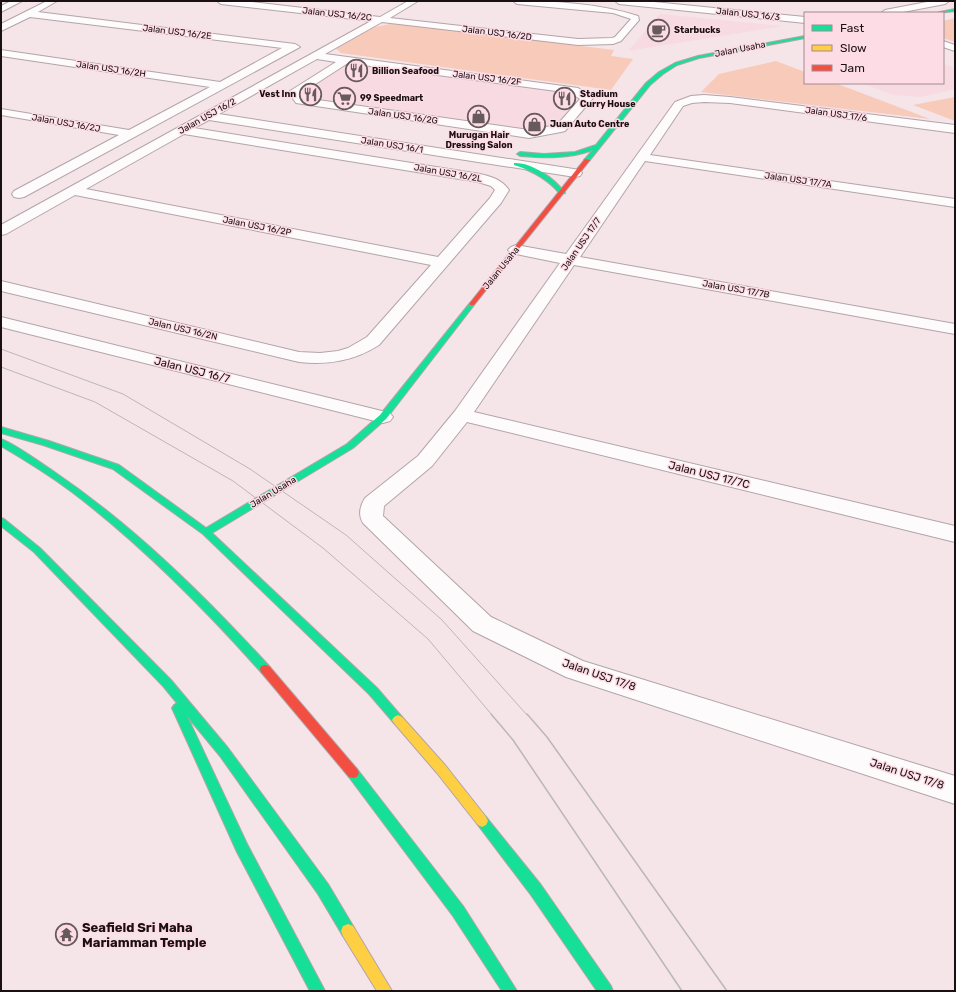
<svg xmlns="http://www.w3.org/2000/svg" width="956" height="992" viewBox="0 0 956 992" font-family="Rubik,sans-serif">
<rect width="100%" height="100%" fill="#f5e4e8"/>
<path fill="#f8dae2" d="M 660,14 L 783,26 L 628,51 Z
M 349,62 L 570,91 L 580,98 L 556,126 L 528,131 L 306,100 L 300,92 Z
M 943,64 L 955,68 L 955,89 L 921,97 L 893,95 L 862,83 L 943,83 Z"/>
<path fill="#f8caba" d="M 955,18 L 955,42 L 943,38 L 943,21 Z
M 395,23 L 614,50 L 611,56 L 633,59 L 611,90 L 341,53 L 335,48 L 375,27 Z
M 776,61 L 805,72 L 805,83 L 835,83 L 930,119 L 701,92 L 719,74 Z
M 955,97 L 955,121 L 913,105 Z"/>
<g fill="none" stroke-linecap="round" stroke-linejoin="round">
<defs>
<path id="street" d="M 11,1 L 22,1 L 1,12 L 1,6 Z
M 47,1 L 57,1 L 38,12 L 295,44 L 300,47 L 24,197 L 19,198 L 14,197 L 12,194 L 14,191 L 119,135 L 1,115 L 1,109 L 129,130 L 210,87 L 1,56 L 1,50 L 220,82 L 282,48 L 30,17 L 1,31 L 1,24 Z
M 217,1 L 243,1 L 380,17 L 408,1 L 418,1 L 390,18 L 578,39 L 612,38 L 615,37 L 631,19 L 613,13 L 517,4 L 513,1 C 554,1 598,3 638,16 L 639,20 L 621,41 L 613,44 L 578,45 L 382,22 L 325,54 L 578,88 L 593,98 L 565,131 L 561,132 L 529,138 L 296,103 L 289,93 L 290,91 L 336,62 L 317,59 L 219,114 L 580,170 L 582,173 L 580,176 L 575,177 L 209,120 L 194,128 L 480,174 C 492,177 501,179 509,190 L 501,203 L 379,345 C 354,361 329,365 299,362 L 1,291 L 1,281 L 299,352 L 320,353 L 338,351 L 348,348 L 367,337 L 431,265 L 75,195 L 6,234 L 1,235 L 1,225 L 371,21 L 221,4 ZM 348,63 L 571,93 L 580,99 L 557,125 L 529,130 L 304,98 L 300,94 ZM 184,134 L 478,182 L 491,186 L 495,190 L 490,198 L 438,257 L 86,189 Z
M 615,1 L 644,1 L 805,17 L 805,23 L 619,4 Z
M 932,1 L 949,1 L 945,4 L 898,13 L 881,13 L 885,10 Z
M 943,41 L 955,45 L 955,51 L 943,47 Z
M 704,95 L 730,97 L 955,125 L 955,133 L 730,103 L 704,102 L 692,103 L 683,106 L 650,155 L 955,199 L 955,207 L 645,161 L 580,257 L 955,324 L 955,334 L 574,265 L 474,412 L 955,526 L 955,542 L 467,422 L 432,466 L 384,506 L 383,516 L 491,617 L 583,661 L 955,776 L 955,804 L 566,677 L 473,631 L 363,523 C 358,515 360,506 365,498 L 418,456 L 455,411 L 560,263 L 511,253 L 508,250 L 511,247 L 516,245 L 566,254 L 675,102 L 691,96 Z
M 1,317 L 390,413 L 393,417 L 390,421 L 383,423 L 1,327 Z"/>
<path id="fast" d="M 955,9 L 955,11 L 938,13 L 940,12 Z
M 805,36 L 805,38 L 699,58 L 677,65 L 663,74 L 650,85 L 589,161 L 584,160 L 593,150 C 568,159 546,158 520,156 L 517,154 L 520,152 L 544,154 L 575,152 L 596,145 L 646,83 L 659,72 L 675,63 L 698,56 Z
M 514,163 C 532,162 555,179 565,193 L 560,194 C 548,179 533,171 514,165 Z
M 472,302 L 474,303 L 474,305 L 386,419 L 353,448 L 212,533 L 377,688 L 402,717 L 404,720 L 402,723 L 398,725 L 394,723 L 369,694 L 203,534 L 113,469 L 43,445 L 1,433 L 1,427 L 49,441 L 119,465 L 206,528 L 347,444 L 380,415 L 470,303 Z
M 1,439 C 13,443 41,463 53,471 C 134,526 203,594 269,666 L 270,669 L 269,672 L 265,673 L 261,672 C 203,607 142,545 72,492 C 49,475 25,460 1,446 Z
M 1,518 L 4,519 L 40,548 L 171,680 L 228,748 L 328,884 L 353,926 L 355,931 L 353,936 L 348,938 L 343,936 L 318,894 L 220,756 L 187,716 L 247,844 L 325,991 L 310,991 L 237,852 L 172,708 L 174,705 L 177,703 L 163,686 L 34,552 L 1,526 Z
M 353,768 L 357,769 L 463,906 L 517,991 L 502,991 L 453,916 L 349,777 L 347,773 L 349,769 Z
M 482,815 L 486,817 L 541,885 L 611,986 L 613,991 L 597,991 L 531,895 L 478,825 L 476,821 L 478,817 Z"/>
<path id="slow" d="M 398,715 L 402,717 L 445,765 L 486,817 L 488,821 L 486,825 L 482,827 L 478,825 L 437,773 L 394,723 L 392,720 L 394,717 Z
M 348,924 L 353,926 L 392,991 L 377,991 L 343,936 L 341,931 L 343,926 Z"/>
<path id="jam" d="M 585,159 L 590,160 L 474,305 L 470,305 L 470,303 Z
M 265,665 L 269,666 L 357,769 L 359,773 L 357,777 L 353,778 L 349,777 L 261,672 L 260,669 L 261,666 Z"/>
</defs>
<use href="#street" stroke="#b2a5a9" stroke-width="2"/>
<use href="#fast" stroke="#b2a5a9" stroke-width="2"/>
<use href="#slow" stroke="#b2a5a9" stroke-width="2"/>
<use href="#jam" stroke="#b2a5a9" stroke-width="2"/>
<use href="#street" fill="#fefbfc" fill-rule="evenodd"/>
<use href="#fast" fill="#16e098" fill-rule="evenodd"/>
<use href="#slow" fill="#ffcf43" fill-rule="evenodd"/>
<use href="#jam" fill="#f24e42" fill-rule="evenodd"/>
<path stroke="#bbb7b8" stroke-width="1" d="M 1,349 L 123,394 L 250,469 L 346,535 L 442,620 L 527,715
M 1,367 L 95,402 L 233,481 L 323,548 L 428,639 L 492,715"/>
<path stroke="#bbb7b8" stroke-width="1.5" d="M 491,714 L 513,740 L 682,991
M 527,714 L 547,737 L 727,991"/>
</g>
<defs>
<symbol id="cafe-ring" viewBox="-11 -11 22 22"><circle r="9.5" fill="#fddce5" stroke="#675a5e" stroke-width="1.5"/><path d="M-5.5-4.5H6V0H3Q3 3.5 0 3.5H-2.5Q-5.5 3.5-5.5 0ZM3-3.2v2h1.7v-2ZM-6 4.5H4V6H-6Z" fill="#675a5e"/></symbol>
<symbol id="restaurant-ring" viewBox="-11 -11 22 22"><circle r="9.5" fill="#fddce5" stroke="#675a5e" stroke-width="1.5"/><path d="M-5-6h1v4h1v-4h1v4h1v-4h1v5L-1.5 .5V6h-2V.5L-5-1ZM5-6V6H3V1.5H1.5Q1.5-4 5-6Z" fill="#675a5e"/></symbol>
<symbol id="supermarket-ring" viewBox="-11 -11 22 22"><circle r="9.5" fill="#fddce5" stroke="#675a5e" stroke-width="1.5"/><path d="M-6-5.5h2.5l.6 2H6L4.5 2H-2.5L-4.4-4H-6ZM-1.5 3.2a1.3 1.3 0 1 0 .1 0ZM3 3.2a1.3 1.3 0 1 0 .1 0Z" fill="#675a5e"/></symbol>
<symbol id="shop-ring" viewBox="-11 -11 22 22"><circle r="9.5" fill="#fddce5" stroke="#675a5e" stroke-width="1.5"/><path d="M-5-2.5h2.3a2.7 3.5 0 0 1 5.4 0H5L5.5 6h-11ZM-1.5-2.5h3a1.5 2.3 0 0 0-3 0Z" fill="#675a5e"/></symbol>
<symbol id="temple-ring" viewBox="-11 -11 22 22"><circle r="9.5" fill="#fddce5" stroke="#675a5e" stroke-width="1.5"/><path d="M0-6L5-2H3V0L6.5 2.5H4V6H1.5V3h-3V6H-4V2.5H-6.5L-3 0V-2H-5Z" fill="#675a5e"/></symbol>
</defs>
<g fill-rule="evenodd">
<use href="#cafe-ring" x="646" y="18" width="25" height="25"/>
<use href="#restaurant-ring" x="344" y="58" width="25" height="25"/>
<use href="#restaurant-ring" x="298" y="82" width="25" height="25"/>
<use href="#supermarket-ring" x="332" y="86" width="25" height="25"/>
<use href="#restaurant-ring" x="552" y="86" width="25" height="25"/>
<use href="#shop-ring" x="466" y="104" width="25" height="25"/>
<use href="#shop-ring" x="522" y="112" width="25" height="25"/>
<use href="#temple-ring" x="54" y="922" width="25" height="25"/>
</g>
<g text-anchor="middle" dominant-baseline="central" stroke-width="3" stroke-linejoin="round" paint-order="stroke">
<g font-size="9" fill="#1a0f13" stroke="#fddce5">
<text transform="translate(337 14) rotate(6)">Jalan USJ 16/2C</text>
<text transform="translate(748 14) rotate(6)">Jalan USJ 16/3</text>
<text transform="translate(177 32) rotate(7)">Jalan USJ 16/2E</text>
<text transform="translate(497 33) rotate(7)">Jalan USJ 16/2D</text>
<text transform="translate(740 49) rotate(-11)">Jalan Usaha</text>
<text transform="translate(111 69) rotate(8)">Jalan USJ 16/2H</text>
<text transform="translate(487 78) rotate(7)">Jalan USJ 16/2F</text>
<text transform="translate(836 114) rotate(8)">Jalan USJ 17/6</text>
<text transform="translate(207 116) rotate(-29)">Jalan USJ 16/2</text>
<text transform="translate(403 116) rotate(8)">Jalan USJ 16/2G</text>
<text transform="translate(66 123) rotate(10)">Jalan USJ 16/2J</text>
<text transform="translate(392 145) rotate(9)">Jalan USJ 16/1</text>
<text transform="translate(448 173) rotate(10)">Jalan USJ 16/2L</text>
<text transform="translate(798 180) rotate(8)">Jalan USJ 17/7A</text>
<text transform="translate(257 226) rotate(11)">Jalan USJ 16/2P</text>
<text transform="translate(581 244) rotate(-55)">Jalan USJ 17/7</text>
<text transform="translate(501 268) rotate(-51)">Jalan Usaha</text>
<text transform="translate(736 289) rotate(10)">Jalan USJ 17/7B</text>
<text transform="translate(183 329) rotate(13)">Jalan USJ 16/2N</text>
<text transform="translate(273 492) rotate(-31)">Jalan Usaha</text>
</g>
<g font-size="9" font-weight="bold" fill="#1a0f13" stroke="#fddce5" text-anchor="start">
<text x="674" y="30">Starbucks</text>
<text x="372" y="71">Billion Seafood</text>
<text x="296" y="94" text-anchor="end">Vest Inn</text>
<text x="580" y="94">Stadium<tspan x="580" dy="10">Curry House</tspan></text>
<text x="360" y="98">99 Speedmart</text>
<text x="550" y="124">Juan Auto Centre</text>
<text x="479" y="135" text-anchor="middle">Murugan Hair<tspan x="479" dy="10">Dressing Salon</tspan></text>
</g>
<g font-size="11" fill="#1a0f13" stroke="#fddce5">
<text transform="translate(192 370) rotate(14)">Jalan USJ 16/7</text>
<text transform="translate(709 475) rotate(14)">Jalan USJ 17/7C</text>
<text transform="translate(599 675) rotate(19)">Jalan USJ 17/8</text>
<text transform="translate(907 774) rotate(18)">Jalan USJ 17/8</text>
</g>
<g font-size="13" font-weight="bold" fill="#1a0f13" stroke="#fddce5" text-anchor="start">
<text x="82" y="927">Seafield Sri Maha<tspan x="82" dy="15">Mariamman Temple</tspan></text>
</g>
</g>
<rect width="956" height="992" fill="none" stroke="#1a0f13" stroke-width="4"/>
<rect x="804" y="12" width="140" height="72" fill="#fddce5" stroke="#a28a91"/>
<rect x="812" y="25" width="20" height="6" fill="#16e098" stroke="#a28a91"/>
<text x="840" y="32" font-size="12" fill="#1a0f13">Fast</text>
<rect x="812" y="45" width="20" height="6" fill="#ffcf43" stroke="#a28a91"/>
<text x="840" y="52" font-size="12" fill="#1a0f13">Slow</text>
<rect x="812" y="65" width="20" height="6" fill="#f24e42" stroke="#a28a91"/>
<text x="840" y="72" font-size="12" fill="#1a0f13">Jam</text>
</svg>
